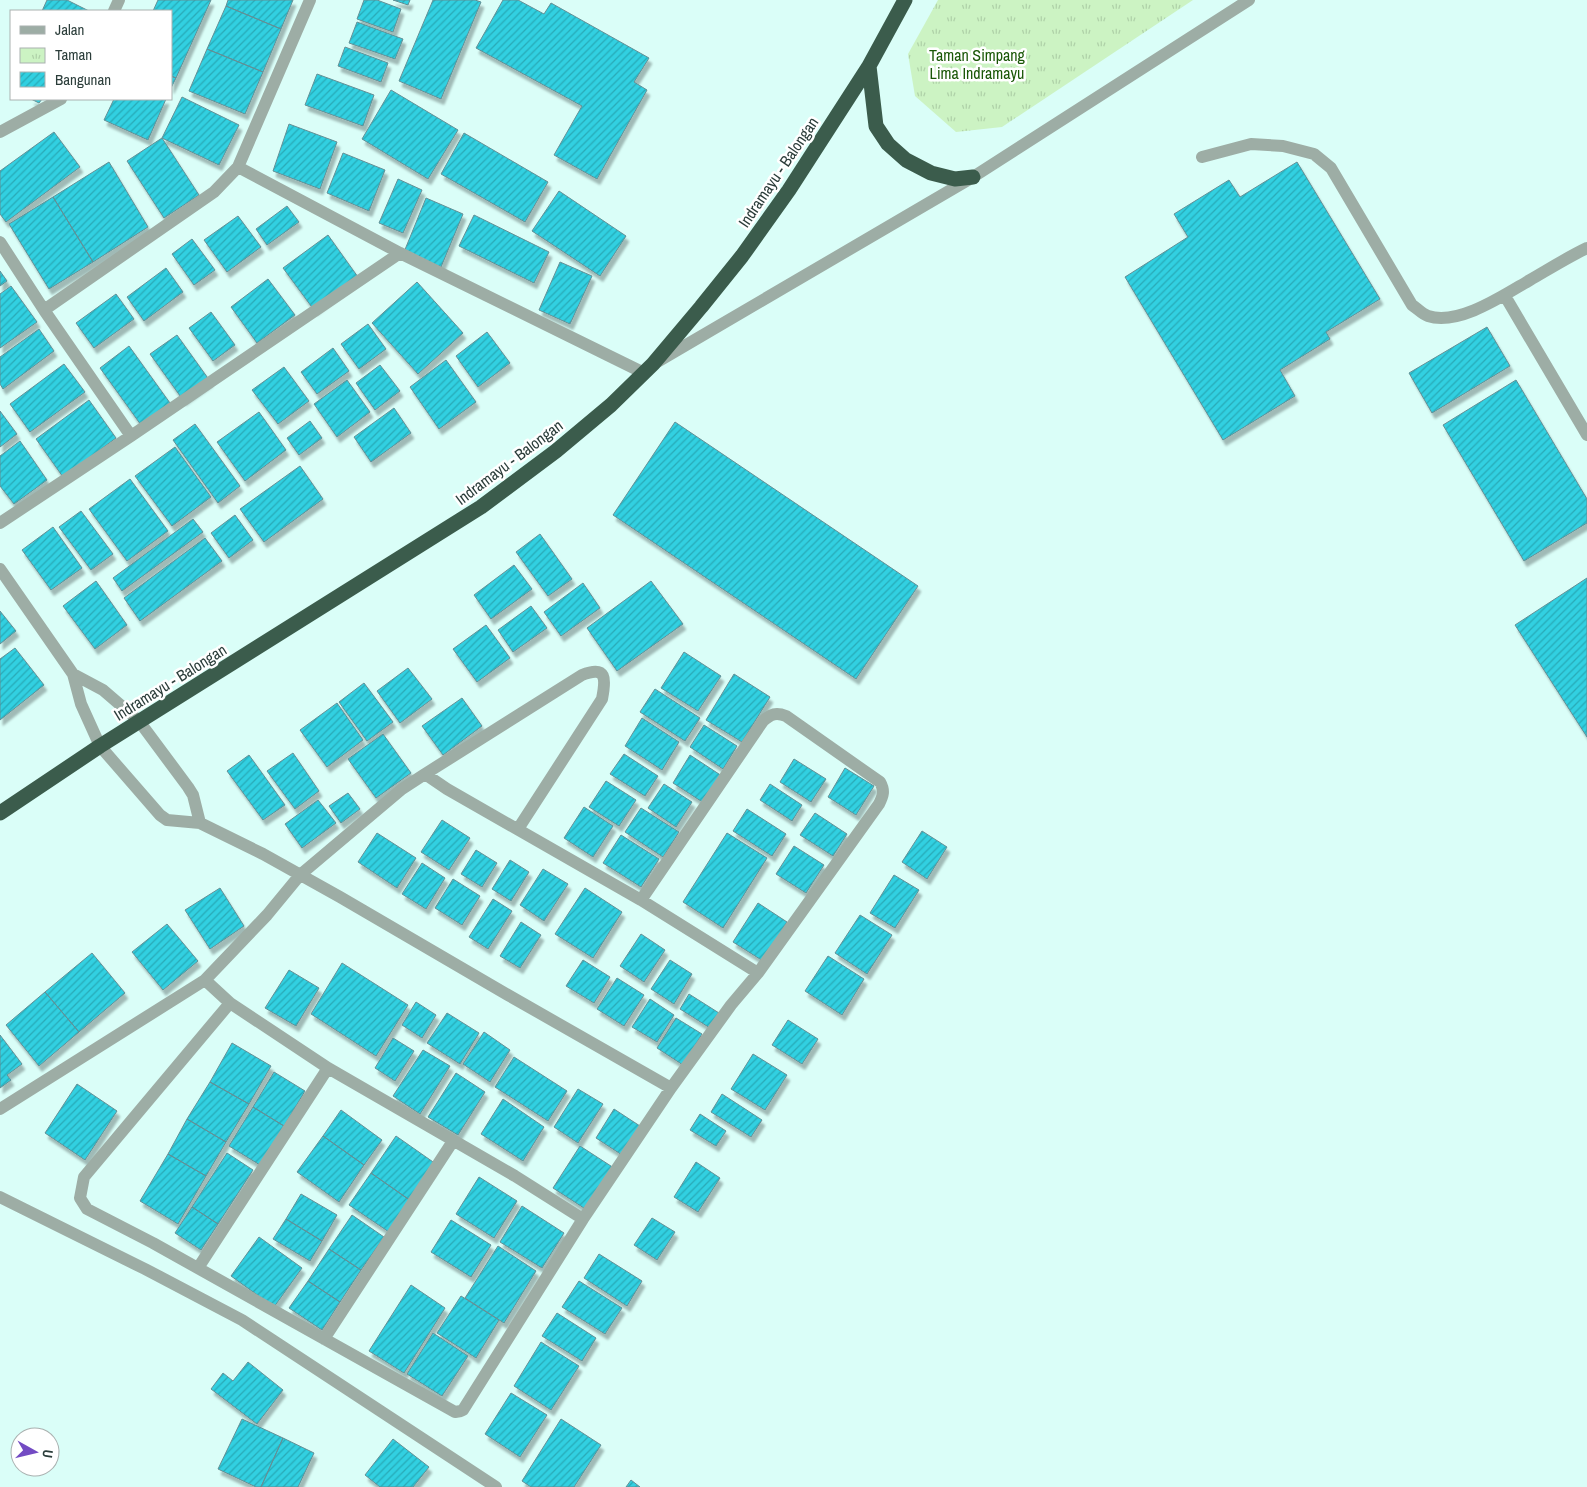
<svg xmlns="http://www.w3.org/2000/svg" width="1587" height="1487" viewBox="0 0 1587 1487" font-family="'Archivo Narrow',sans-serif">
<defs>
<pattern id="park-tufts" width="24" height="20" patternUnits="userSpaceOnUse" patternTransform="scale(1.25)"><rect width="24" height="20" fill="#ccf3c3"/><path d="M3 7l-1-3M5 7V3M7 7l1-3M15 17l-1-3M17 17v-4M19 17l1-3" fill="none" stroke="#afd1a8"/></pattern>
<pattern id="building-hatch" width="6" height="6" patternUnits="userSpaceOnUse" patternTransform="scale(1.25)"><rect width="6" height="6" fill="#30d0e1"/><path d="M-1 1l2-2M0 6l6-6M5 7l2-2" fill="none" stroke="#29aab7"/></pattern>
<filter id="shadow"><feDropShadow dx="3" dy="5.5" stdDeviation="1" flood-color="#0004"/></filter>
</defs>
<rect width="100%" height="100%" fill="#dafef8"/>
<path fill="url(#park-tufts)" d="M 938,0 L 1193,0 L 1002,127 L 956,132 L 915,96 L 908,54 Z"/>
<path fill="url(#building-hatch)" stroke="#648f95" filter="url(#shadow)" d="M 47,0 L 67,0 L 89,11 L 42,11 Z
M 158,0 L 211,0 L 176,78 L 171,76 L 171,11 L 153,11 Z
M 228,0 L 293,0 L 281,29 L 226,6 Z
M 364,0 L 377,0 L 401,9 L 393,32 L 357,19 Z
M 393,0 L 410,0 L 408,5 Z
M 433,0 L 475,0 L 481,2 L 441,99 L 399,81 Z
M 503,0 L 518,0 L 544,14 L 551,3 L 649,58 L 634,82 L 647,90 L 597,179 L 554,155 L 582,106 L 476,48 Z
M 226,6 L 281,29 L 263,72 L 207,49 Z
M 357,22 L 403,39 L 395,59 L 349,43 Z
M 345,47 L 388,63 L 381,82 L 338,66 Z
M 207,49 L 263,72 L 245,114 L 189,91 Z
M 317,74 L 374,95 L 363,126 L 305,105 Z
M 171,76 L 176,78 L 171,88 Z
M 391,90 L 458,130 L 428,179 L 362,139 Z
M 182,97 L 239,125 L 219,165 L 162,138 Z
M 31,99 L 42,99 L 39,103 Z
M 114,99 L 166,99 L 148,140 L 104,120 Z
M 289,124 L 337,142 L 320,189 L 273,171 Z
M 54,132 L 80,167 L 6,222 L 0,214 L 0,171 Z
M 464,133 L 548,182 L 525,222 L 441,174 Z
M 162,138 L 199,195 L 164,218 L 127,161 Z
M 343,153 L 385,170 L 369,211 L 327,193 Z
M 109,162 L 148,227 L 93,262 L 53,197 Z
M 1297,162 L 1380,299 L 1326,332 L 1330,339 L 1280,370 L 1295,396 L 1223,440 L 1125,277 L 1188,237 L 1174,214 L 1229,180 L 1240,197 Z
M 398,179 L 422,190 L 403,233 L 379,223 Z
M 559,191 L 626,236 L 600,276 L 532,231 Z
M 53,197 L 93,262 L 49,289 L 9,224 Z
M 426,198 L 463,214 L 441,267 L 404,252 Z
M 287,206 L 299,222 L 267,245 L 256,229 Z
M 474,215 L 549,252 L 534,283 L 459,246 Z
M 238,216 L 261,247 L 227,272 L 204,240 Z
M 328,235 L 358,277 L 314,310 L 283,268 Z
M 192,239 L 215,270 L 194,285 L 172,254 Z
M 560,262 L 592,276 L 570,324 L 539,310 Z
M 166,268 L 183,292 L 144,321 L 127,297 Z
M 0,271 L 7,281 L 0,286 Z
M 268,279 L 295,315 L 257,343 L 231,307 Z
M 417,282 L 463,333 L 418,374 L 372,323 Z
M 11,286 L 37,322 L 0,348 L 0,294 Z
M 116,294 L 134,319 L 94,348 L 76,323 Z
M 211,312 L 235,345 L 213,361 L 189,328 Z
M 368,324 L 386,349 L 359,369 L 341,344 Z
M 1487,327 L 1510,366 L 1432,413 L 1409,373 Z
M 39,329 L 54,351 L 3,389 L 0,384 L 0,357 Z
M 487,332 L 510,363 L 478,387 L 456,356 Z
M 177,335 L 210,381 L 183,400 L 150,354 Z
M 129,346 L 170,403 L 141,425 L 100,368 Z
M 333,348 L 349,371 L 317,394 L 301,372 Z
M 446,360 L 476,402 L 439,429 L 410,387 Z
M 64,364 L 85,392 L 30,432 L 10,404 Z
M 380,365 L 400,391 L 375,410 L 356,383 Z
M 284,367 L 309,401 L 278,424 L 252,390 Z
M 347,380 L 370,412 L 337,437 L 314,404 Z
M 1516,380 L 1587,499 L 1587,523 L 1524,561 L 1443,425 Z
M 89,400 L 116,438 L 63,477 L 36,439 Z
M 394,408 L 411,433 L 371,462 L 354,437 Z
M 0,411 L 17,434 L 0,447 Z
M 259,412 L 286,450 L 245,481 L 217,442 Z
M 310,421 L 322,438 L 299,455 L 287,438 Z
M 675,422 L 918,586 L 856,679 L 613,515 Z
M 195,424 L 240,486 L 218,503 L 173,440 Z
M 20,441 L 47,480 L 14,504 L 0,486 L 0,456 Z
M 175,447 L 211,497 L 172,526 L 135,476 Z
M 300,466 L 323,499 L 264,542 L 240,509 Z
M 130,479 L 168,531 L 127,561 L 89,509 Z
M 81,511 L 113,554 L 91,570 L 59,527 Z
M 235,515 L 253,540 L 229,558 L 211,533 Z
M 193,519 L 203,532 L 122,591 L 113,578 Z
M 53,527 L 82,568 L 51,590 L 22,550 Z
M 540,534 L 572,579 L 548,596 L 516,552 Z
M 205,538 L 222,561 L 140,621 L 124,598 Z
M 514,565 L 532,589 L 491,619 L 474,595 Z
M 1587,578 L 1587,737 L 1515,625 Z
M 96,581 L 127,625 L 95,649 L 63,606 Z
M 651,581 L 683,624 L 617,671 L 587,628 Z
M 583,583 L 600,608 L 561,636 L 544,612 Z
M 531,606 L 547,628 L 513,652 L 498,630 Z
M 0,611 L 16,631 L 0,644 Z
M 486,625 L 510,658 L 477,682 L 453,649 Z
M 15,648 L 44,685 L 0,720 L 0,659 Z
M 684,652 L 721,676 L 698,711 L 661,688 Z
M 408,668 L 432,699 L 400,723 L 377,691 Z
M 734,674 L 770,697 L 742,742 L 706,720 Z
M 364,683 L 393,722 L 367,741 L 339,702 Z
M 655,689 L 700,718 L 685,741 L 640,712 Z
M 462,698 L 482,726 L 443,755 L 422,726 Z
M 337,703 L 363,740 L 327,767 L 300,730 Z
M 642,718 L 679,742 L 662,770 L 625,746 Z
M 704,725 L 737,746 L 723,769 L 690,747 Z
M 383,734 L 411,773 L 376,798 L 348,759 Z
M 293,753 L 319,791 L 295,809 L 267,771 Z
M 624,754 L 658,776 L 645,796 L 610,774 Z
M 249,755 L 285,805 L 263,820 L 227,771 Z
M 690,755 L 722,776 L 704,803 L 673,783 Z
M 794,759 L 826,779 L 811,802 L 780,782 Z
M 845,768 L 874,786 L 856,815 L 828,797 Z
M 606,781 L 636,800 L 619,826 L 589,807 Z
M 664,784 L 692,802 L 676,827 L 648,808 Z
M 770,784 L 802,805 L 792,821 L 760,800 Z
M 348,793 L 360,809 L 341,823 L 329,806 Z
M 318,800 L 336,823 L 302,848 L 285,824 Z
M 584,807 L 613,826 L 593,857 L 564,838 Z
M 641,808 L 679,832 L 663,857 L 625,832 Z
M 747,809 L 786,834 L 772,856 L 733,831 Z
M 815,813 L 847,834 L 833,856 L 800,835 Z
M 442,820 L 470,838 L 449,870 L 421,852 Z
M 922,831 L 947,847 L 927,879 L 902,862 Z
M 377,833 L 416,858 L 397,888 L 358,862 Z
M 727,833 L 767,858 L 723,928 L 683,902 Z
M 621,835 L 659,859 L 641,887 L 603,863 Z
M 794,846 L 824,865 L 806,893 L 776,874 Z
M 476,850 L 497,863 L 482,887 L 461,874 Z
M 510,860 L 529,872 L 511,901 L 492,889 Z
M 422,863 L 445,878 L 426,909 L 402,894 Z
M 543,869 L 568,884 L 544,921 L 520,905 Z
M 894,875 L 919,890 L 895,928 L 870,913 Z
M 453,879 L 480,896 L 462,925 L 435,908 Z
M 220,888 L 244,926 L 210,949 L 185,910 Z
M 585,888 L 622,912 L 593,958 L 555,934 Z
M 493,899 L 512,911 L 488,949 L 469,937 Z
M 758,903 L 787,922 L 763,961 L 733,942 Z
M 860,915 L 892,935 L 867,974 L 835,953 Z
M 521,922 L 541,935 L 520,968 L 500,956 Z
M 167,924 L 198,961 L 163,990 L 132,952 Z
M 641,934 L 665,950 L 644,982 L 620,966 Z
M 92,953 L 125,993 L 79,1032 L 45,992 Z
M 828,956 L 864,979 L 842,1015 L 805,991 Z
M 583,960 L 610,977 L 594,1003 L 566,986 Z
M 670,960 L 692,974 L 674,1004 L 651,989 Z
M 342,963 L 408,1005 L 376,1056 L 311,1014 Z
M 289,970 L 319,988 L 296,1026 L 265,1008 Z
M 617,978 L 644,995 L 624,1026 L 597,1009 Z
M 45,992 L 79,1032 L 39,1066 L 6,1025 Z
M 689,994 L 719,1013 L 710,1028 L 680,1009 Z
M 650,999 L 674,1015 L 657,1042 L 632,1027 Z
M 416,1002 L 436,1015 L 422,1038 L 402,1025 Z
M 447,1013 L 479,1033 L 460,1064 L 427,1043 Z
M 676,1018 L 702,1034 L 683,1065 L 657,1048 Z
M 788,1020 L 818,1039 L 802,1064 L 772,1045 Z
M 484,1032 L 510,1050 L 490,1082 L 463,1064 Z
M 0,1035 L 22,1064 L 7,1075 L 11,1080 L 0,1088 Z
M 393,1038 L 414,1051 L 395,1081 L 375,1068 Z
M 232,1043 L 271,1066 L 249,1104 L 210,1082 Z
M 423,1050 L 450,1066 L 420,1114 L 393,1096 Z
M 753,1054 L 787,1075 L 765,1110 L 731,1089 Z
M 514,1057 L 567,1091 L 548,1121 L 495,1087 Z
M 274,1072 L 305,1091 L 284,1126 L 253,1107 Z
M 456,1073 L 485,1092 L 458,1135 L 428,1117 Z
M 210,1082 L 249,1104 L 226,1142 L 187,1119 Z
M 77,1084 L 117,1111 L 85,1160 L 45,1133 Z
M 578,1089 L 603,1104 L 578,1143 L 554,1127 Z
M 722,1094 L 762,1120 L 751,1137 L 711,1112 Z
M 503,1099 L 544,1127 L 523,1161 L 481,1134 Z
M 253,1107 L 284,1126 L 260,1165 L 229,1146 Z
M 614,1109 L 640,1126 L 622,1155 L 596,1138 Z
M 341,1110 L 382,1140 L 364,1165 L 323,1136 Z
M 700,1114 L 726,1131 L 716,1146 L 690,1130 Z
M 187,1119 L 226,1142 L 206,1176 L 168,1154 Z
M 323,1136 L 364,1165 L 339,1202 L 297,1172 Z
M 396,1136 L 436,1164 L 411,1201 L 371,1173 Z
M 580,1146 L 614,1168 L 587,1210 L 553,1188 Z
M 227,1153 L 253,1170 L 218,1224 L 192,1207 Z
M 168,1154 L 206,1176 L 178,1224 L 140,1201 Z
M 696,1162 L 720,1178 L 698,1212 L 674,1197 Z
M 371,1173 L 411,1201 L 389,1232 L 349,1205 Z
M 479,1177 L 517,1201 L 494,1238 L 456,1214 Z
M 301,1194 L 337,1215 L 322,1241 L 286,1219 Z
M 522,1206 L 564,1233 L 542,1268 L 500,1242 Z
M 192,1207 L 218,1224 L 201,1250 L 175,1233 Z
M 352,1215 L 384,1237 L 361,1270 L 329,1249 Z
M 652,1218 L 675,1232 L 657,1260 L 634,1245 Z
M 286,1219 L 322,1241 L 310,1261 L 273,1239 Z
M 451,1220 L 491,1245 L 471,1277 L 431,1252 Z
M 259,1237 L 302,1268 L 274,1307 L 231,1276 Z
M 498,1246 L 536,1271 L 504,1323 L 465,1298 Z
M 329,1249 L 361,1270 L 340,1302 L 308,1281 Z
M 599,1254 L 642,1281 L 627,1306 L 584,1278 Z
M 308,1281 L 340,1302 L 322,1330 L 289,1308 Z
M 579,1281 L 622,1308 L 605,1334 L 562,1307 Z
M 411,1285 L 445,1308 L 404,1373 L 369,1351 Z
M 461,1296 L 499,1320 L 476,1358 L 437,1333 Z
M 557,1313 L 596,1338 L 582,1361 L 542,1336 Z
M 433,1333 L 468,1356 L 442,1396 L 407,1374 Z
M 541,1342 L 579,1366 L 551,1410 L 514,1386 Z
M 248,1362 L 283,1390 L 257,1424 L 211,1389 L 223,1373 L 233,1381 Z
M 511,1393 L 547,1415 L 520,1457 L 485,1434 Z
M 242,1419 L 283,1438 L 261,1487 L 256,1487 L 218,1469 Z
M 561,1419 L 601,1445 L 574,1487 L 531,1487 L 522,1481 Z
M 283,1438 L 314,1453 L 298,1487 L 261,1487 Z
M 393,1439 L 429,1467 L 413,1487 L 380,1487 L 365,1475 Z
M 631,1480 L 640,1487 L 626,1487 Z"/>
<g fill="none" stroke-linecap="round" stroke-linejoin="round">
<path stroke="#9dada5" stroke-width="12" d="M 114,11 L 119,0
M 0,132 L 61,99
M 1202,157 L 1251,144 L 1283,146 L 1314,154 L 1331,168 L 1412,305 C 1417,308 1422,314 1428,316 C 1459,326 1504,295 1530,280 C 1549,269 1568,257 1587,248
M 238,167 L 400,253 L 644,373
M 0,242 L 44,310 L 131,436
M 1505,296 L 1587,435
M 44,310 L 214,192 L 238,167 L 310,0
M 657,362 L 973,177 L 1249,0
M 0,523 L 131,436 L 400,253
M 0,569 L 73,674 L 81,704 L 100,746 L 160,815 L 167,820 L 200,823 L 263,854 L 340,897 L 508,995 L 671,1088
M 73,674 L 103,690 L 139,721 L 188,787 L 193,795 L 200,823
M 425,774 L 582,675 C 607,665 606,679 602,699 L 518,829
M 641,900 L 763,721 C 771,714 776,712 786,716 L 880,782 C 885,791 883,796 879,804 L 758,973 L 731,1005 L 671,1088 L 583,1219 L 515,1176 L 328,1068 L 230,1003 L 205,980 L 267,915 L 300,875 L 402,789 L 425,774 L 447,789 L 641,900 L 758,973
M 230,1003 L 84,1177 L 80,1198 L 87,1209 L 153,1243 L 455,1412 L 461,1411 L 463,1410 L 583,1219
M 0,1109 L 205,980
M 0,1197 L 145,1269 L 242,1320 L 496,1487
M 198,1268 L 328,1068
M 324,1339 L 453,1141"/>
<path stroke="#3b5c4c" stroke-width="15" d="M 869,66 L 876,126 L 888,144 L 906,160 L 931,173 L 955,179 L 973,177
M 0,813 L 100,746 L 481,507 L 556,451 L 611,405 L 653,364 L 701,307 L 742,256 L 789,190 L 869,66 L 905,0"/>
</g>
<g text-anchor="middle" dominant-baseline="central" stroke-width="5" stroke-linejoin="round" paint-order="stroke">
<g font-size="16" fill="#195706" stroke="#fff">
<text x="977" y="55">Taman Simpang<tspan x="977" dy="18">Lima Indramayu</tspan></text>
</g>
<g font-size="16" fill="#2b3d3a" stroke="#fff">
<text transform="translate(778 172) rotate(-56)">Indramayu - Balongan</text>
<text transform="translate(509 462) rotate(-37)">Indramayu - Balongan</text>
<text transform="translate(170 682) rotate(-32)">Indramayu - Balongan</text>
</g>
</g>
<rect x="10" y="10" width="162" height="90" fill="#ffffff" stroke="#aab1b0"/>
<rect x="20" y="26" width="25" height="8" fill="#9dada5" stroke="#aab1b0"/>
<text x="55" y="35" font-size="15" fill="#2b3d3a">Jalan</text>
<rect x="20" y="48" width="25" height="15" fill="url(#park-tufts)" stroke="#aab1b0"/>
<text x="55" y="60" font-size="15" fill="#2b3d3a">Taman</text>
<rect x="20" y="72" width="25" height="15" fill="url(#building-hatch)" stroke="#aab1b0"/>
<text x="55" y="85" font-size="15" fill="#2b3d3a">Bangunan</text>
<g transform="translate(35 1452) rotate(98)"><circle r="24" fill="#ffffff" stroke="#aab1b0"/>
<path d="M0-4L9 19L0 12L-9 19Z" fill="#734bc3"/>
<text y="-8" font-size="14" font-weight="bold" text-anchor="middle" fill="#2b3d3a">U</text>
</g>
</svg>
